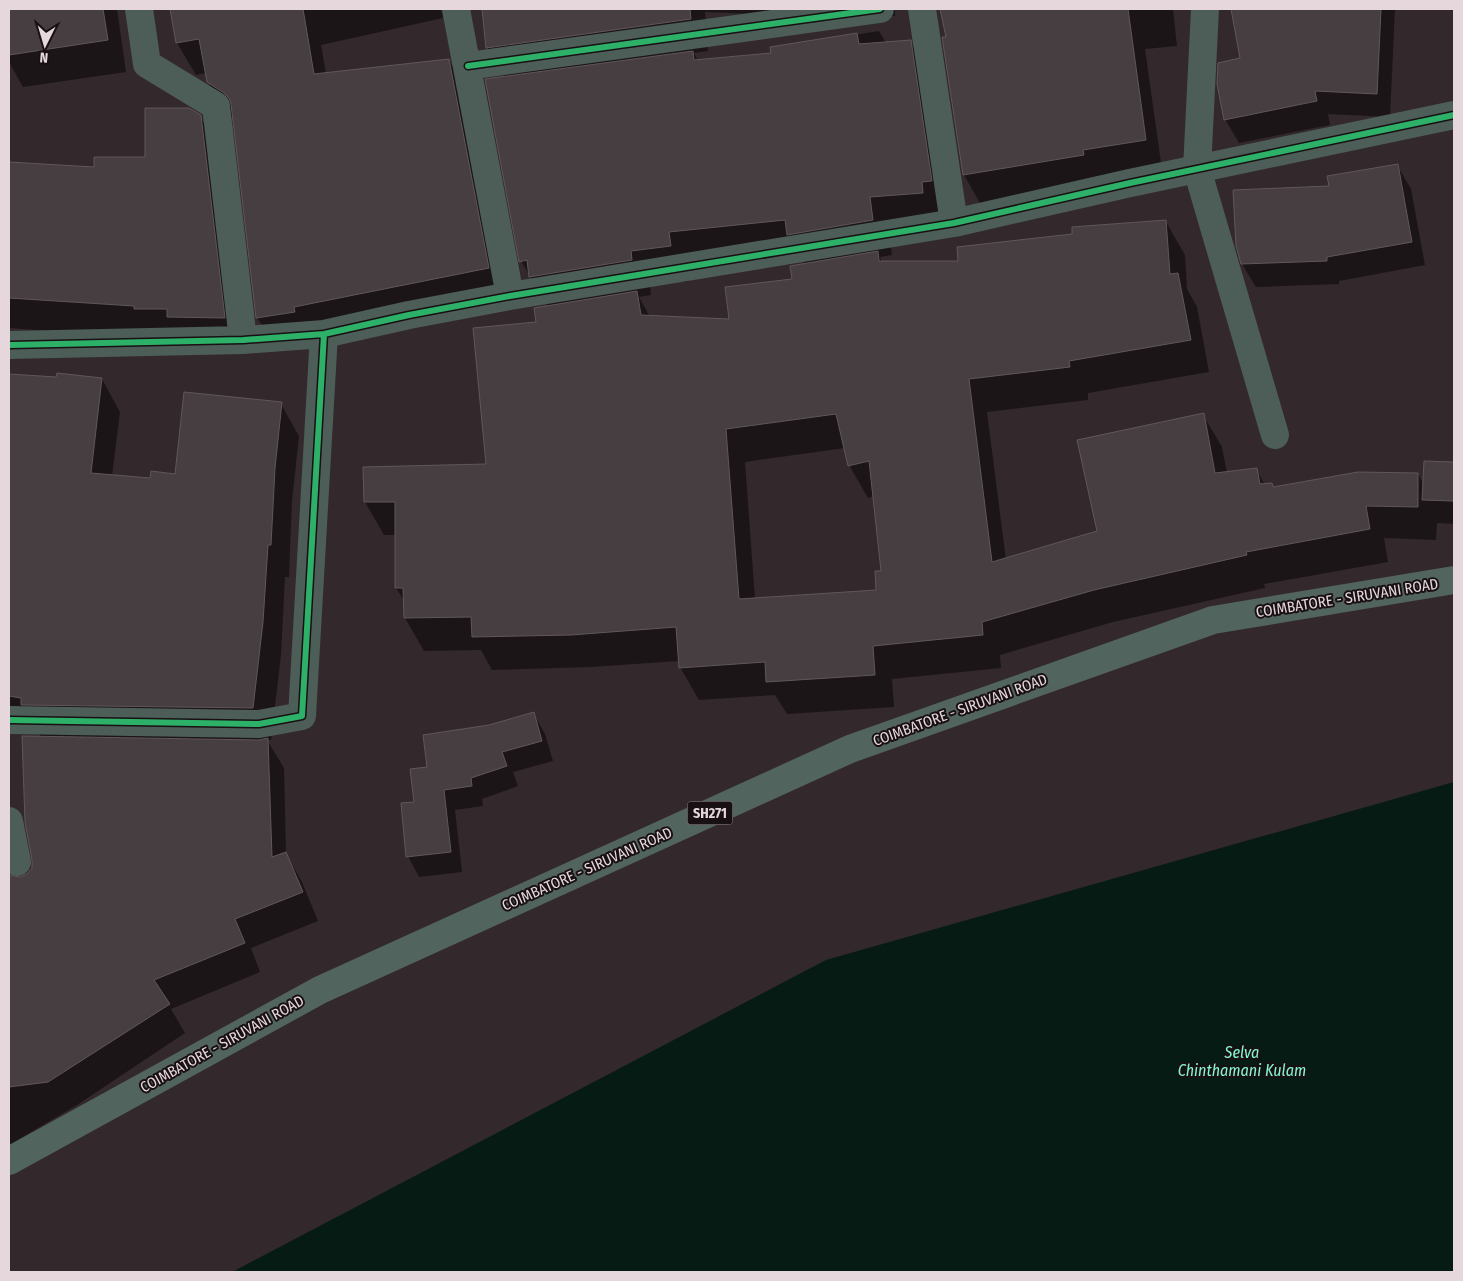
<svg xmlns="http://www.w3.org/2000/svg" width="1463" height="1281" viewBox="0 0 1463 1281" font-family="'Fira Sans Condensed',sans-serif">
<rect width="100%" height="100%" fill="#33282c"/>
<path fill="#061b13" d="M 1454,782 L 1454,1272 L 232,1272 L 826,960 Z"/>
<path fill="#0007" fill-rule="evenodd" d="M 9,9 L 117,9 L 126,72 L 23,87 L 9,62 Z
M 171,9 L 441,9 L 443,18 L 321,45 L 326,73 L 449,60 L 467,92 L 506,300 L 276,350 L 257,317 L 234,119 L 227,114 L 208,82 L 206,73 L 196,75 L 177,43 Z
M 483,9 L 895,9 L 895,16 L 775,17 L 774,15 L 705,12 L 708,51 L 694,53 L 698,61 L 773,54 L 772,48 L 879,31 L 886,43 L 910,41 L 930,76 L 951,215 L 889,232 L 892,255 L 880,257 L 882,262 L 960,262 L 1073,235 L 1166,222 L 1185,255 L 1187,289 L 1197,307 L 1209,372 L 1088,393 L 1088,400 L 987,412 L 1006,560 L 1098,532 L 1203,415 L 1222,447 L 1227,473 L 1256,469 L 1265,485 L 1272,484 L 1274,488 L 1418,474 L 1424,485 L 1425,462 L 1454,464 L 1454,524 L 1437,523 L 1436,540 L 1384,538 L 1388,562 L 1264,584 L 1265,588 L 1113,622 L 1000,655 L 1001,668 L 892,679 L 894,707 L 787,714 L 775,695 L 699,700 L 680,667 L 679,661 L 591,667 L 492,670 L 481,650 L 424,651 L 405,618 L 405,602 L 396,588 L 396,535 L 384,535 L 365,502 L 364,468 L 488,466 L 537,323 L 548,307 L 521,261 L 505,78 L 487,47 ZM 800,255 L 805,265 L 793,280 L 731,320 L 650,317 L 639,297 L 651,295 L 650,285 L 690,281 L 688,266 ZM 845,448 L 849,465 L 868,498 L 874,496 L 883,572 L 878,591 L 755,599 L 745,462 Z
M 960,9 L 1173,9 L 1177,46 L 1145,49 L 1162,170 L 981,205 L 964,175 L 943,38 L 948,38 L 963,13 Z
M 1232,9 L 1395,9 L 1390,117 L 1328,114 L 1330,125 L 1239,143 L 1225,119 L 1242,59 Z
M 200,116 L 219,149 L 242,349 L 153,338 L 9,328 L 9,163 L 95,168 L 146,158 Z
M 1397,165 L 1411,189 L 1425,265 L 1339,281 L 1339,284 L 1256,287 L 1242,264 L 1330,187 Z
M 9,375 L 102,379 L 120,412 L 112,476 L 151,480 L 176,475 L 281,404 L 299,436 L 292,501 L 289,577 L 285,577 L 281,655 L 271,740 L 267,740 L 284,768 L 286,854 L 302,882 L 318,921 L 251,948 L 260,972 L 171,1009 L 185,1033 L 77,1105 L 9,1145 L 9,873 L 12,878 L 21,878 L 28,874 L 33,867 L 41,737 L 37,729 L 9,726 Z
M 533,713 L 545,734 L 553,761 L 513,772 L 518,786 L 482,799 L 483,806 L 455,810 L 462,872 L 419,877 L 408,856 L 416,803 L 429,768 L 489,726 Z"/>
<path fill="#473e41" stroke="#61575b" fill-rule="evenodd" d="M 9,9 L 103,9 L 108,40 L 9,55 Z
M 170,9 L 303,9 L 314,74 L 449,59 L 489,268 L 294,307 L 295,312 L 256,318 L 231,104 L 229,98 L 224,93 L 207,82 L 199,39 L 176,43 Z
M 482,9 L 690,9 L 691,19 L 486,48 Z
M 940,9 L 1128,9 L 1146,140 L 1083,150 L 1084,155 L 963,175 L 942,37 L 946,37 Z
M 1231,9 L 1381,9 L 1377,94 L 1315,91 L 1317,101 L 1224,120 L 1217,84 L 1218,63 L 1240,58 Z
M 857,33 L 859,44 L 911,40 L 932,181 L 922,182 L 923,193 L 870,197 L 873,220 L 787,235 L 785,220 L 669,232 L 671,246 L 631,251 L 632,260 L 529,277 L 527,260 L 519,262 L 485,79 L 693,51 L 694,60 L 771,53 L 770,47 Z
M 145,108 L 189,108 L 201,115 L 225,318 L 167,317 L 167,309 L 134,309 L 134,306 L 9,298 L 9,162 L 94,167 L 94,157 L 145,157 Z
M 1398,164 L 1412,242 L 1327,257 L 1327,261 L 1241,264 L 1236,246 L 1233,190 L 1329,186 L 1327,176 Z
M 1166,220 L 1170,274 L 1178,273 L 1191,340 L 1069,361 L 1070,367 L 969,379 L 992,562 L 1097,531 L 1077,440 L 1204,413 L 1215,473 L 1257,468 L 1260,484 L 1272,483 L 1273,487 L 1358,472 L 1418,473 L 1418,507 L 1366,506 L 1370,529 L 1246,552 L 1247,555 L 1094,590 L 982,622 L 983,635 L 873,646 L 875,675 L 766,682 L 765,662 L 679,668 L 676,627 L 571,635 L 472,637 L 471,617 L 404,618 L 403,588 L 395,588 L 395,502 L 364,502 L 363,467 L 486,464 L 473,328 L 536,322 L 534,308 L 637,291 L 641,315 L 729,319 L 725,287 L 792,279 L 790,266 L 878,251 L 879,261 L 958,261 L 957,247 L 1072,234 L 1072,227 ZM 836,414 L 848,466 L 869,461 L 881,571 L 875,571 L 876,590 L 739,599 L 726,429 Z
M 57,373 L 102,378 L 91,473 L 150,478 L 151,471 L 175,474 L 184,392 L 282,402 L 275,468 L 271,545 L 268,545 L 263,622 L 253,708 L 21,705 L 21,698 L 9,696 L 9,374 L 56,377 Z
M 1424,461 L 1454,462 L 1454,501 L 1422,500 Z
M 534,712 L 542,741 L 502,752 L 507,766 L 471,778 L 472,786 L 444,790 L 451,852 L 406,857 L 401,803 L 414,802 L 410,769 L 427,767 L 423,735 L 489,725 Z
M 22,736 L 259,740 L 268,738 L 272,857 L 286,852 L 303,892 L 235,919 L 245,943 L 154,980 L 170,1004 L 48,1082 L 9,1087 L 9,875 L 20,877 L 27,874 L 32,868 L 32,860 L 25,822 Z"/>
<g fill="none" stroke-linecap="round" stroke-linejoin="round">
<path stroke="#4d5d57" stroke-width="28" d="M 139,9 L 147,64 L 216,106 L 243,340
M 456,9 L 510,296
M 922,9 L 954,223
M 1205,9 L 1197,169 L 1275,435
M 468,66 L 880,9
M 9,345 L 243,340 L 324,334 L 409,315 L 510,296 L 954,223 L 1130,183 L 1454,115
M 9,720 L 259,724 L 302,716 L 324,334
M 9,821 L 17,862"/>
<path stroke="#52645e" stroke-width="28" d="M 9,1161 L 320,990 L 850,749 L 1213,620 L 1454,580"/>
<defs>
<path id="cycleway" d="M 468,66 L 880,9
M 9,345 L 243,340 L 324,334 L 409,315 L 510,296 L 954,223 L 1130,183 L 1454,115
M 9,720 L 259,724 L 302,716 L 324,334"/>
</defs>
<use href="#cycleway" stroke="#191013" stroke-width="9"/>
<use href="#cycleway" stroke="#2db169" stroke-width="6"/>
</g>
<g text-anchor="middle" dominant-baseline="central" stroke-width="4" stroke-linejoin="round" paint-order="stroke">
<rect fill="#191013" stroke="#a89b9f" stroke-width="1" x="687.5" y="801.5" width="45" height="23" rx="4"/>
<g font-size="14" font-weight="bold" fill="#e5d7db">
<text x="710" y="813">SH271</text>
</g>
<g font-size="15" fill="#e5d7db" stroke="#191013">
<text transform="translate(1347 598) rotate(-9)">COIMBATORE - SIRUVANI ROAD</text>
<text transform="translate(960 710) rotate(-20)">COIMBATORE - SIRUVANI ROAD</text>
<text transform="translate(587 869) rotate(-24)">COIMBATORE - SIRUVANI ROAD</text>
<text transform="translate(222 1044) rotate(-29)">COIMBATORE - SIRUVANI ROAD</text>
</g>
<g font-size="16" font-style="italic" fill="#83f7cd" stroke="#191013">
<text x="1242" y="1052">Selva<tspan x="1242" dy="18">Chinthamani Kulam</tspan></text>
</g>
</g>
<rect width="1463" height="1281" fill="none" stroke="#e5d7db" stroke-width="20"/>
<g transform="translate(45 45) rotate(185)" stroke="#191013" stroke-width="4" paint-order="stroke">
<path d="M0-4L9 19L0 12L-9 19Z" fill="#e5d7db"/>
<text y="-8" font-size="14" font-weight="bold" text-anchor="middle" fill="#e5d7db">N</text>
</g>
</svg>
